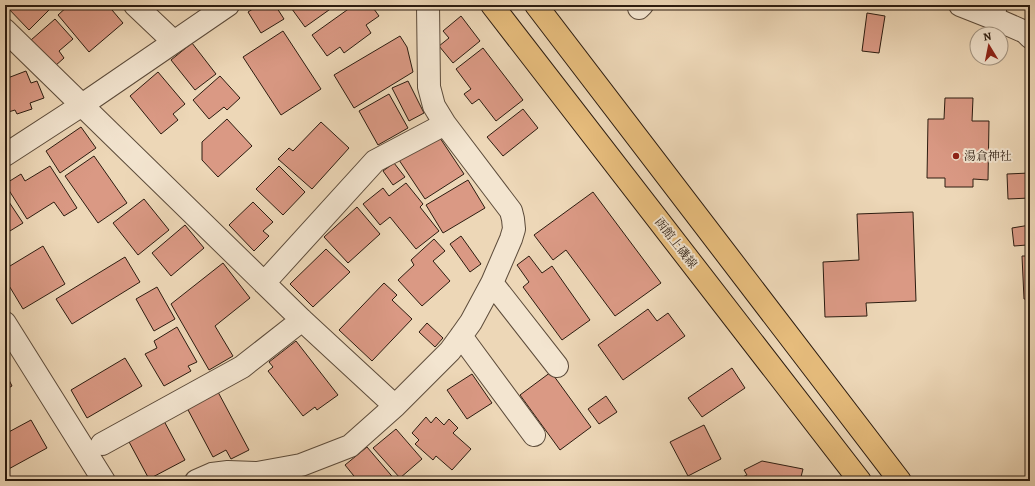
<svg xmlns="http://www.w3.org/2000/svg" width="1035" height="486" viewBox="0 0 1035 486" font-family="Alegreya,'Noto Serif JP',serif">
<rect width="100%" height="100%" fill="#edd7b7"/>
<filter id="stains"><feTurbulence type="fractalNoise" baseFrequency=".005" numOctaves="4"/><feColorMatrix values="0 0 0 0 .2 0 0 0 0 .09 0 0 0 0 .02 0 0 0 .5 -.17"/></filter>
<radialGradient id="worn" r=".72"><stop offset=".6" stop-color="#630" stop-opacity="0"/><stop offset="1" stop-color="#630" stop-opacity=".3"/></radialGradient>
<path fill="#da9984" stroke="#2c1c10" d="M 5,5 L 54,5 L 29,30 Z
M 69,5 L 116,5 L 112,10 L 123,23 L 89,52 L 58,15 Z
M 259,5 L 275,5 L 284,19 L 261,33 L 248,12 Z
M 289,5 L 336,5 L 305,27 Z
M 354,5 L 371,5 L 379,16 L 366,25 L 371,33 L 344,53 L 340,47 L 327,56 L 312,35 Z
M 867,13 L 885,16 L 879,53 L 862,51 Z
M 461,16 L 480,41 L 453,63 L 439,46 L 449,38 L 443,31 Z
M 55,19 L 73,39 L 59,51 L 64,58 L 55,66 L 31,40 Z
M 283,31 L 321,89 L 281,115 L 243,57 Z
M 400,36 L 407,47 L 413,72 L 354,108 L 334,75 Z
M 192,43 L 216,74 L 195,90 L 171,60 Z
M 483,48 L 523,100 L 496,121 L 479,99 L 472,104 L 464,94 L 471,89 L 456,69 Z
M 26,71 L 31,83 L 37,81 L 44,98 L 30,103 L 32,109 L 17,114 L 15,110 L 5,113 L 5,79 Z
M 158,72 L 185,104 L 173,114 L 178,120 L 161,134 L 130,96 Z
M 220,76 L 240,98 L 227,110 L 224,107 L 209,119 L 193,100 Z
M 408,81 L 424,113 L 409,121 L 392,88 Z
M 389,94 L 408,128 L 378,145 L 359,111 Z
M 945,98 L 973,98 L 972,121 L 989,121 L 988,180 L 973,179 L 973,187 L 945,187 L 945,178 L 927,178 L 928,119 L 944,119 Z
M 523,109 L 538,128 L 503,156 L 487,137 Z
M 227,119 L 252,146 L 218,177 L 202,160 L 202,142 Z
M 321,122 L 349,148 L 312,189 L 278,159 L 289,148 L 293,151 Z
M 81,127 L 96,148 L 60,173 L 46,151 Z
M 438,135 L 464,174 L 425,199 L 399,160 Z
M 94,156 L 127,203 L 98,223 L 65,176 Z
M 394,163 L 405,177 L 393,185 L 383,171 Z
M 50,166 L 77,208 L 64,216 L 54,202 L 27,219 L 5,184 L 21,174 L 25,181 Z
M 279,166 L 305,192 L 283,215 L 256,189 Z
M 1030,173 L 1030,198 L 1008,199 L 1007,174 Z
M 468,180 L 485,208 L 443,233 L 426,205 Z
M 406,183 L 423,204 L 420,207 L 439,231 L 416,249 L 390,217 L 380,225 L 363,204 L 383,188 L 389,196 Z
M 593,192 L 661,283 L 615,316 L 566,250 L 553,260 L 534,235 Z
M 5,196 L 23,223 L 5,234 Z
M 144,199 L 169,230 L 138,255 L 113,223 Z
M 253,202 L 273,222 L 263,231 L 269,236 L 254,251 L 229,225 Z
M 357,207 L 380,234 L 348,263 L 324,237 Z
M 913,212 L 916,301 L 866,303 L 867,316 L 825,317 L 823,262 L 859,260 L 857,214 Z
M 185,225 L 204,248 L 171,276 L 152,253 Z
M 1030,225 L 1030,249 L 1028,249 L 1027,245 L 1014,246 L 1012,228 Z
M 461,236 L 481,264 L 470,272 L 450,244 Z
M 434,239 L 445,251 L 433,261 L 450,281 L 422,306 L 398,280 L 414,265 L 411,260 Z
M 43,246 L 65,284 L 23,309 L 5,279 L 5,269 Z
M 326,249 L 350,272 L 313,307 L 290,284 Z
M 529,256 L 542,273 L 552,266 L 590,320 L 562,340 L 523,287 L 529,282 L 517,265 Z
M 1022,256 L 1030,256 L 1030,299 L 1024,299 Z
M 125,257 L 140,282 L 72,324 L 56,299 Z
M 223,263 L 250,298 L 215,326 L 233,356 L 209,370 L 171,304 Z
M 384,283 L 397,295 L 392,300 L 412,319 L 372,361 L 339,330 Z
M 157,287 L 175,319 L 154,331 L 136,299 Z
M 648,309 L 657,321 L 668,313 L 685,336 L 623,380 L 598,345 Z
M 427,323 L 443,338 L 435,347 L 419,332 Z
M 177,327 L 197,362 L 188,366 L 191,371 L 164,386 L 145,354 L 157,348 L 154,341 Z
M 296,341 L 338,395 L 317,410 L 315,407 L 303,416 L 268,371 L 273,367 L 269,362 Z
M 125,358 L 142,386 L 87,418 L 71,390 Z
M 732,368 L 745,388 L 702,417 L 688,398 Z
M 5,372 L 12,386 L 5,390 Z
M 551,372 L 591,427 L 560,450 L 520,395 Z
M 472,374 L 492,403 L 467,419 L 447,390 Z
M 218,392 L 249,450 L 231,459 L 226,450 L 213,457 L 187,408 Z
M 606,396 L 617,412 L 599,424 L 588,409 Z
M 426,417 L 431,423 L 436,417 L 444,425 L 449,419 L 458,428 L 453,433 L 471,449 L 452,470 L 436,456 L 433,460 L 415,444 L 419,440 L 412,433 Z
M 31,420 L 47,448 L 5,471 L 5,434 Z
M 164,421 L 185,460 L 149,479 L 128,440 Z
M 704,425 L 721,459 L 688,476 L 670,442 Z
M 396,429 L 422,459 L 400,478 L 373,448 Z
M 367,447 L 396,481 L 358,481 L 345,465 Z
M 762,461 L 803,469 L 800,481 L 734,481 L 747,475 L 744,470 Z"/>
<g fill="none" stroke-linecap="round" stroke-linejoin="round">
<defs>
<path id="minor" d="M 135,5 L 174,42
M 960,5 L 993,18 L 996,5
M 639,8 L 642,5
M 993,18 L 1025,32 L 1030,37
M 5,30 L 302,320 L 395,406
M 5,155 L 82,105 L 228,5
M 264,283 L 375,161 L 445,124
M 492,283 L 557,366
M 5,323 L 104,481
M 461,336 L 534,435
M 102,444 L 242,367 L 302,320
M 196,481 L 212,474 L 228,472 L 257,473 L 301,465 L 350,446 L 395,406 L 450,351 L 461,336 L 471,322 L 492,283 L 511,239 L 514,229 L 513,219 L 511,211 L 445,124 L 434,106 L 429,87 L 428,5"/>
<path id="major" d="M 492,5 L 860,481
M 536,5 L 900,481"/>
</defs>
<use href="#minor" stroke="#5c4b3a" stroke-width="24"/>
<use href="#major" stroke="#2c1c10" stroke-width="24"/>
<use href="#minor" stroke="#f3e5d0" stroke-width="22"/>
<use href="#major" stroke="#e6bc7c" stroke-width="22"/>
</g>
<circle fill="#8f2418" stroke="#f3e5d0" stroke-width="1.5" cx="956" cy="156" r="4"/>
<g text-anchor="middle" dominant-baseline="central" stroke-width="4" stroke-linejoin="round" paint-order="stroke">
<g font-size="12" fill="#2c1c10" stroke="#f3e5d0" text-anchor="start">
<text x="964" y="156">湯倉神社</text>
</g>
<g font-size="12" fill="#2c1c10" stroke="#f3e5d0">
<text transform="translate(676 243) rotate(52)">函館上磯線</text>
</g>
</g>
<rect width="1035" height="486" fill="none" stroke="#edd7b7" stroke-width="20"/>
<rect x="6" y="6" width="1023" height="474" fill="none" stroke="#2c1c10" stroke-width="2"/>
<rect x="10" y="10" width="1015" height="466" fill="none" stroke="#2c1c10"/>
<g transform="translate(989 46) rotate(350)"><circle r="19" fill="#f3e5d0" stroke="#a39583"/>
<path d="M0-3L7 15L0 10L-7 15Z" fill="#8f2418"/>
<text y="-6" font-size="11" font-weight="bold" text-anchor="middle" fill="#2c1c10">N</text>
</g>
<rect width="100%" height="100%" filter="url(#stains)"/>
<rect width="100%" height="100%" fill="url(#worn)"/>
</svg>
